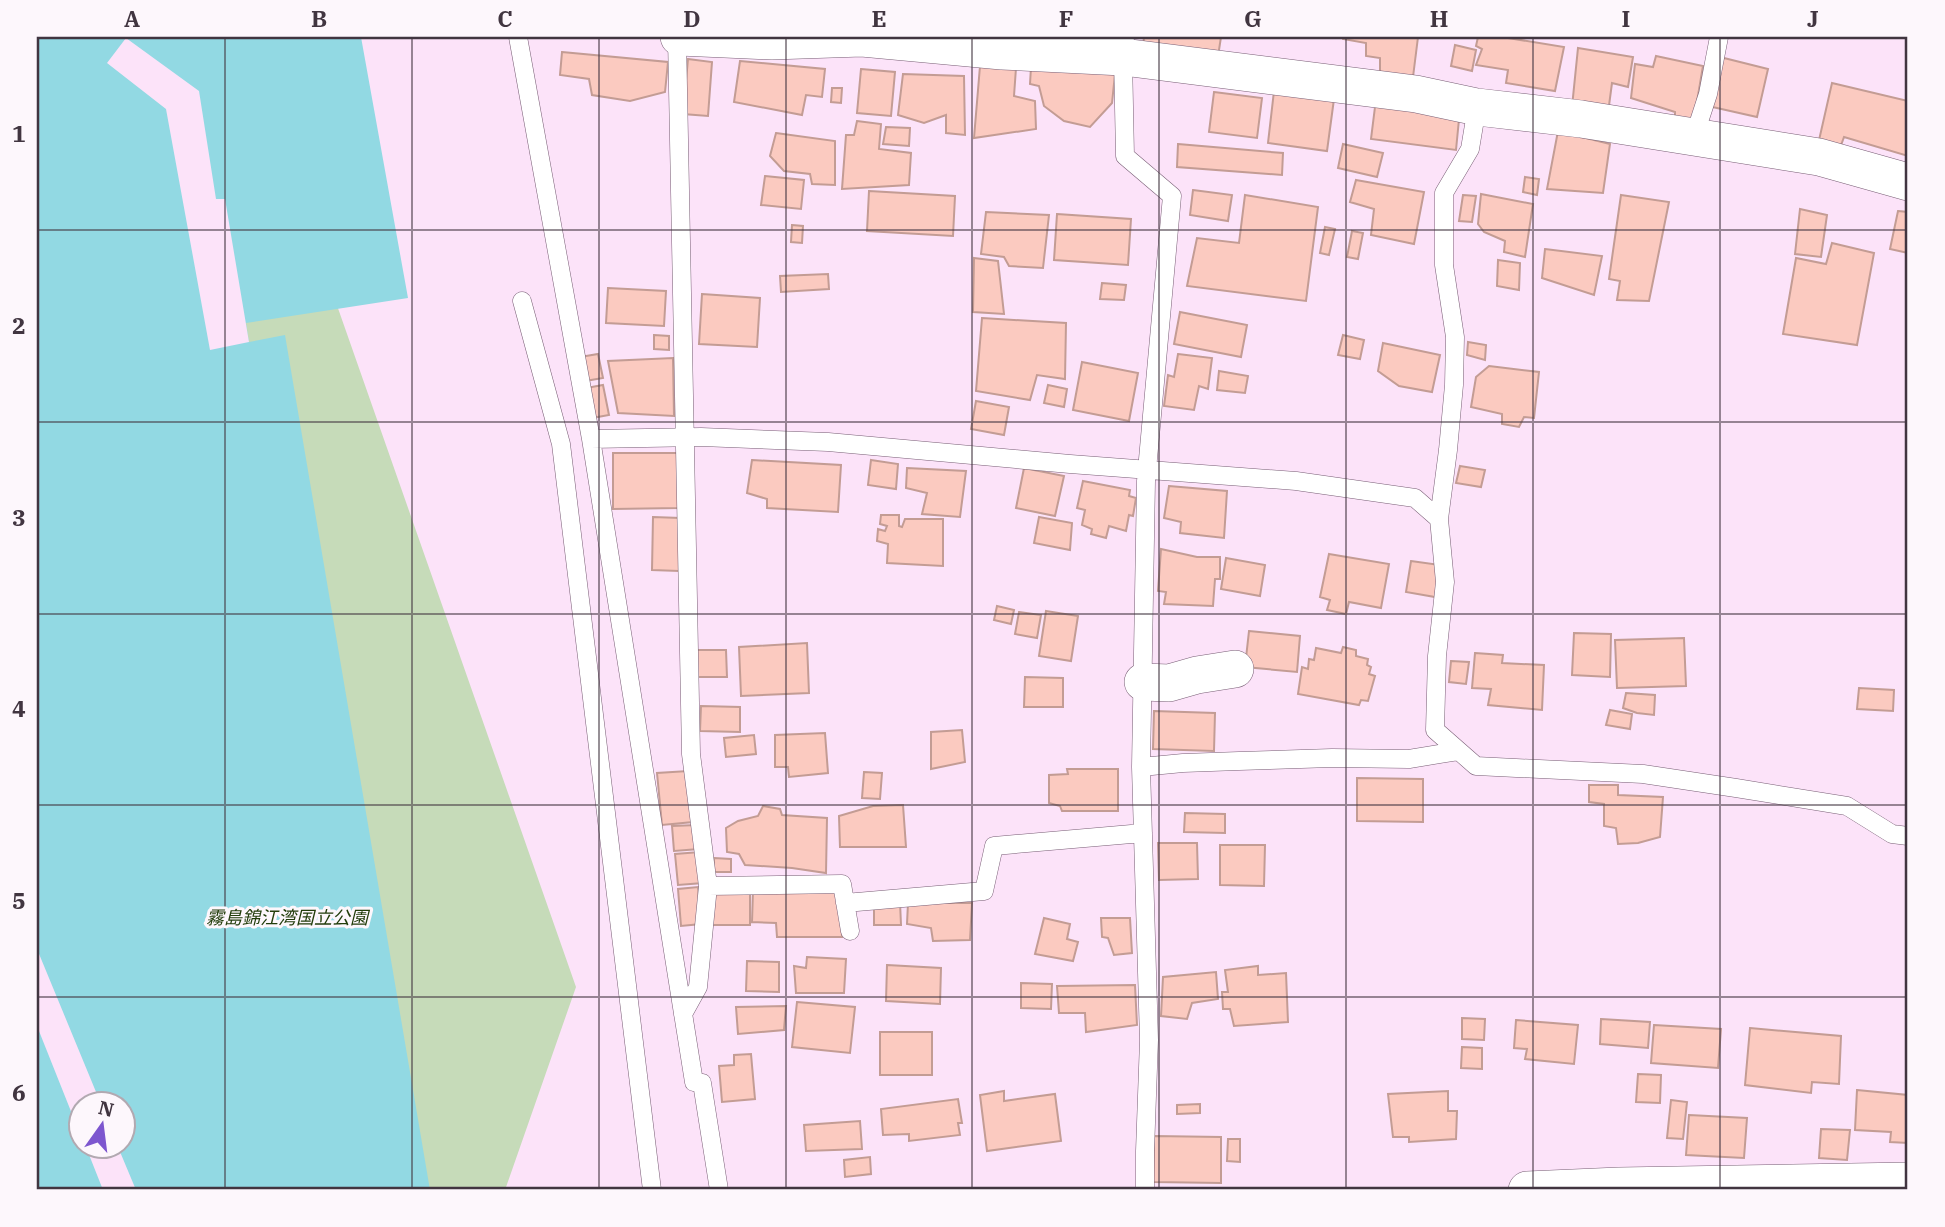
<svg xmlns="http://www.w3.org/2000/svg" width="1945" height="1227" viewBox="0 0 1945 1227" font-family="'IBM Plex Serif','Noto Sans JP',serif">
<rect width="100%" height="100%" fill="#fce3f9"/>
<path fill="#c6dbb9" fill-rule="evenodd" d="M 37,37 L 306,217 L 576,987 L 505,1190 L 37,1190 ZM 80,1104 L 122,1104 L 122,1146 L 80,1146 Z"/>
<path fill="#92d9e3" fill-rule="evenodd" d="M 37,37 L 361,37 L 408,298 L 246,323 L 249,342 L 285,335 L 430,1190 L 37,1190 ZM 80,1104 L 122,1104 L 122,1146 L 80,1146 Z"/>
<path fill="#fce3f9" d="M 126,38 L 199,91 L 216,199 L 225,199 L 249,342 L 210,350 L 166,109 L 107,63 Z
M 37,949 L 101,1104 L 80,1104 L 80,1134 L 37,1026 Z
M 86,1147 L 118,1147 L 136,1190 L 103,1190 Z"/>
<path fill="#fbcac0" stroke="#c39c94" stroke-width="2" d="M 1144,37 L 1221,37 L 1217,63 L 1143,48 Z
M 1343,37 L 1418,37 L 1413,77 L 1380,73 L 1380,58 L 1366,56 L 1366,43 L 1343,39 Z
M 1478,37 L 1502,37 L 1564,47 L 1555,91 L 1506,83 L 1508,70 L 1476,65 L 1482,49 L 1476,46 Z
M 1455,45 L 1476,50 L 1472,71 L 1451,66 Z
M 1578,48 L 1633,57 L 1628,87 L 1612,83 L 1608,113 L 1572,107 Z
M 562,52 L 668,62 L 665,92 L 630,101 L 592,95 L 589,79 L 560,75 Z
M 1656,56 L 1703,66 L 1692,131 L 1675,124 L 1675,112 L 1631,98 L 1635,64 L 1653,67 Z
M 1720,57 L 1768,69 L 1757,117 L 1708,106 Z
M 688,59 L 712,62 L 708,116 L 683,114 Z
M 740,61 L 825,69 L 822,97 L 806,95 L 802,115 L 734,102 Z
M 980,66 L 1016,68 L 1014,96 L 1035,101 L 1036,129 L 974,138 Z
M 1031,67 L 1115,74 L 1112,103 L 1090,127 L 1064,121 L 1044,106 L 1039,86 L 1030,84 Z
M 861,69 L 895,72 L 891,116 L 857,113 Z
M 903,74 L 964,76 L 965,135 L 946,133 L 946,115 L 924,123 L 898,115 Z
M 1832,83 L 1908,101 L 1908,156 L 1844,137 L 1839,151 L 1817,149 Z
M 832,88 L 842,88 L 841,103 L 831,102 Z
M 1274,91 L 1334,99 L 1327,151 L 1268,143 Z
M 1214,92 L 1262,98 L 1257,138 L 1209,132 Z
M 1376,99 L 1460,109 L 1456,150 L 1371,139 Z
M 857,121 L 881,124 L 879,149 L 911,153 L 909,185 L 842,189 L 846,135 L 854,135 Z
M 886,127 L 910,128 L 909,146 L 883,144 Z
M 1558,131 L 1610,144 L 1603,193 L 1547,189 Z
M 776,133 L 835,141 L 835,185 L 812,184 L 810,174 L 784,171 L 770,156 Z
M 1178,144 L 1283,153 L 1282,175 L 1177,167 Z
M 1343,144 L 1383,153 L 1377,177 L 1338,168 Z
M 765,176 L 804,180 L 801,209 L 761,205 Z
M 1525,177 L 1539,179 L 1537,195 L 1523,192 Z
M 1356,180 L 1424,192 L 1414,244 L 1371,235 L 1374,209 L 1350,202 Z
M 1193,190 L 1232,195 L 1228,221 L 1190,215 Z
M 869,191 L 955,196 L 953,236 L 867,231 Z
M 1481,194 L 1533,204 L 1525,257 L 1504,252 L 1505,241 L 1484,232 L 1478,224 Z
M 1245,195 L 1318,207 L 1306,301 L 1187,286 L 1197,238 L 1239,243 Z
M 1463,195 L 1476,196 L 1472,222 L 1459,221 Z
M 1621,195 L 1669,202 L 1649,301 L 1617,300 L 1620,281 L 1609,279 Z
M 1800,209 L 1827,215 L 1821,257 L 1795,254 Z
M 1898,211 L 1908,212 L 1908,253 L 1890,249 Z
M 986,212 L 1049,215 L 1043,268 L 1009,266 L 1004,257 L 981,254 Z
M 1057,214 L 1131,219 L 1128,265 L 1054,260 Z
M 792,225 L 803,226 L 802,243 L 791,242 Z
M 1325,227 L 1335,229 L 1329,255 L 1320,253 Z
M 1352,231 L 1363,233 L 1358,259 L 1347,257 Z
M 1832,243 L 1874,253 L 1857,345 L 1783,334 L 1796,258 L 1826,264 Z
M 1545,249 L 1602,256 L 1594,295 L 1542,278 Z
M 974,258 L 998,261 L 1004,314 L 973,312 Z
M 1498,260 L 1520,263 L 1519,290 L 1497,286 Z
M 828,274 L 829,289 L 781,292 L 780,276 Z
M 1102,283 L 1126,285 L 1124,300 L 1100,299 Z
M 608,288 L 666,291 L 664,326 L 606,323 Z
M 702,294 L 760,298 L 757,347 L 699,344 Z
M 1180,312 L 1247,325 L 1241,357 L 1174,344 Z
M 982,318 L 1066,323 L 1065,379 L 1037,375 L 1030,400 L 976,391 Z
M 654,335 L 669,336 L 669,350 L 654,349 Z
M 1343,335 L 1364,340 L 1360,359 L 1338,355 Z
M 1468,342 L 1486,345 L 1485,360 L 1467,355 Z
M 1383,343 L 1440,355 L 1432,392 L 1399,386 L 1378,371 Z
M 598,354 L 603,378 L 585,381 L 580,357 Z
M 1178,354 L 1212,358 L 1208,389 L 1199,386 L 1194,410 L 1164,406 L 1168,375 L 1174,377 Z
M 673,358 L 674,416 L 618,413 L 608,361 Z
M 1082,362 L 1138,373 L 1129,421 L 1073,410 Z
M 1489,366 L 1539,372 L 1534,418 L 1524,417 L 1519,427 L 1502,424 L 1502,414 L 1471,407 L 1476,377 Z
M 1219,371 L 1248,376 L 1245,393 L 1217,390 Z
M 603,385 L 609,415 L 592,418 L 586,388 Z
M 1048,385 L 1067,389 L 1064,407 L 1044,403 Z
M 976,401 L 1009,407 L 1004,435 L 971,429 Z
M 613,453 L 679,453 L 679,508 L 613,509 Z
M 752,460 L 841,465 L 838,512 L 767,508 L 767,499 L 747,493 Z
M 871,460 L 898,464 L 896,489 L 868,485 Z
M 1460,466 L 1485,470 L 1481,487 L 1456,483 Z
M 907,468 L 966,471 L 960,517 L 922,514 L 927,493 L 906,488 Z
M 1024,468 L 1064,476 L 1055,516 L 1016,508 Z
M 1083,481 L 1130,490 L 1129,496 L 1136,498 L 1133,516 L 1129,515 L 1126,531 L 1109,526 L 1106,538 L 1091,534 L 1092,529 L 1082,525 L 1085,510 L 1077,508 Z
M 1169,486 L 1227,491 L 1224,538 L 1180,533 L 1181,522 L 1164,518 Z
M 881,515 L 899,515 L 899,526 L 902,527 L 905,519 L 943,519 L 943,566 L 887,563 L 888,544 L 877,541 L 878,529 L 885,531 L 887,526 L 880,524 Z
M 653,517 L 680,518 L 679,571 L 652,570 Z
M 1039,517 L 1072,523 L 1070,550 L 1034,543 Z
M 1161,549 L 1197,557 L 1220,557 L 1220,579 L 1215,579 L 1213,606 L 1164,604 L 1166,592 L 1158,591 Z
M 1329,554 L 1389,564 L 1381,608 L 1349,602 L 1346,614 L 1327,610 L 1330,600 L 1320,597 Z
M 1226,558 L 1265,565 L 1260,596 L 1221,589 Z
M 1411,561 L 1440,565 L 1435,597 L 1406,592 Z
M 997,606 L 1014,610 L 1011,624 L 994,620 Z
M 1046,611 L 1078,616 L 1071,661 L 1039,656 Z
M 1019,612 L 1041,615 L 1037,638 L 1015,634 Z
M 1249,631 L 1300,636 L 1297,672 L 1245,667 Z
M 1574,633 L 1611,634 L 1610,677 L 1572,675 Z
M 1684,638 L 1686,686 L 1617,688 L 1615,640 Z
M 807,643 L 809,693 L 741,696 L 739,647 Z
M 1343,647 L 1356,650 L 1356,656 L 1368,659 L 1367,665 L 1371,667 L 1369,674 L 1375,676 L 1368,701 L 1361,700 L 1359,705 L 1298,694 L 1302,667 L 1308,669 L 1309,659 L 1314,660 L 1316,648 L 1341,653 Z
M 696,650 L 726,650 L 727,677 L 696,677 Z
M 1475,653 L 1503,655 L 1502,663 L 1544,665 L 1542,710 L 1488,705 L 1491,689 L 1472,688 Z
M 1451,661 L 1469,662 L 1466,684 L 1449,682 Z
M 1025,677 L 1063,678 L 1063,707 L 1024,707 Z
M 1859,688 L 1894,690 L 1893,711 L 1857,709 Z
M 1626,693 L 1655,695 L 1654,715 L 1637,713 L 1623,708 Z
M 701,706 L 740,707 L 740,732 L 700,731 Z
M 1610,710 L 1632,714 L 1630,729 L 1606,725 Z
M 1154,711 L 1215,713 L 1214,751 L 1153,749 Z
M 962,730 L 965,762 L 931,769 L 931,732 Z
M 825,733 L 828,773 L 789,777 L 788,767 L 775,767 L 775,735 Z
M 754,735 L 756,754 L 726,757 L 724,738 Z
M 1067,769 L 1118,769 L 1118,811 L 1062,811 L 1060,806 L 1049,803 L 1049,775 L 1068,774 Z
M 688,771 L 693,822 L 662,825 L 657,773 Z
M 864,772 L 882,773 L 880,799 L 862,798 Z
M 1357,778 L 1423,779 L 1423,822 L 1357,821 Z
M 1589,785 L 1618,785 L 1618,795 L 1663,797 L 1660,837 L 1638,843 L 1618,844 L 1616,828 L 1604,826 L 1604,804 L 1589,802 Z
M 903,805 L 906,847 L 840,847 L 839,816 L 873,806 Z
M 763,806 L 780,809 L 782,815 L 827,818 L 826,873 L 792,868 L 745,865 L 739,854 L 727,852 L 726,828 L 738,821 L 758,816 Z
M 1185,813 L 1225,814 L 1225,833 L 1184,832 Z
M 697,825 L 699,849 L 674,851 L 672,826 Z
M 1158,843 L 1197,843 L 1198,879 L 1159,880 Z
M 1220,845 L 1265,845 L 1264,886 L 1220,885 Z
M 700,852 L 703,883 L 678,885 L 675,854 Z
M 714,858 L 731,859 L 731,872 L 713,872 Z
M 698,887 L 701,924 L 681,926 L 678,889 Z
M 753,890 L 840,892 L 842,937 L 777,937 L 776,923 L 752,922 Z
M 712,892 L 750,892 L 750,925 L 711,925 Z
M 874,902 L 900,902 L 901,925 L 874,925 Z
M 908,903 L 972,903 L 970,940 L 933,941 L 931,928 L 907,924 Z
M 1044,918 L 1070,924 L 1067,939 L 1078,942 L 1073,961 L 1035,954 Z
M 1101,918 L 1130,918 L 1132,953 L 1114,955 L 1108,938 L 1102,937 Z
M 807,957 L 846,959 L 844,993 L 796,993 L 794,966 L 806,968 Z
M 747,961 L 779,962 L 779,992 L 746,991 Z
M 887,965 L 941,968 L 940,1004 L 886,1001 Z
M 1258,966 L 1258,975 L 1286,973 L 1288,1022 L 1234,1026 L 1230,1009 L 1223,1009 L 1222,992 L 1228,992 L 1225,970 Z
M 1216,972 L 1218,999 L 1192,1003 L 1187,1019 L 1161,1016 L 1163,977 Z
M 1021,983 L 1052,984 L 1051,1009 L 1021,1008 Z
M 1135,985 L 1137,1025 L 1086,1032 L 1085,1013 L 1059,1013 L 1057,986 Z
M 797,1002 L 855,1007 L 850,1053 L 792,1047 Z
M 786,1006 L 784,1030 L 738,1034 L 736,1007 Z
M 1462,1018 L 1485,1019 L 1484,1040 L 1462,1039 Z
M 1601,1019 L 1650,1022 L 1648,1048 L 1600,1044 Z
M 1516,1020 L 1578,1025 L 1574,1064 L 1525,1059 L 1527,1049 L 1514,1048 Z
M 1654,1025 L 1721,1029 L 1718,1068 L 1651,1063 Z
M 1750,1028 L 1841,1036 L 1839,1084 L 1812,1082 L 1811,1093 L 1745,1085 Z
M 880,1032 L 932,1032 L 932,1075 L 880,1075 Z
M 1462,1047 L 1482,1048 L 1482,1069 L 1461,1068 Z
M 751,1054 L 755,1099 L 722,1102 L 719,1066 L 734,1065 L 734,1055 Z
M 1638,1074 L 1661,1075 L 1660,1103 L 1636,1102 Z
M 1857,1090 L 1908,1095 L 1908,1143 L 1890,1142 L 1891,1132 L 1855,1130 Z
M 1004,1091 L 1004,1101 L 1055,1094 L 1061,1141 L 987,1151 L 980,1095 Z
M 1448,1091 L 1448,1111 L 1457,1111 L 1456,1139 L 1409,1142 L 1409,1137 L 1393,1137 L 1388,1094 Z
M 958,1099 L 962,1123 L 958,1123 L 960,1135 L 909,1141 L 909,1134 L 883,1135 L 881,1109 Z
M 1671,1100 L 1687,1102 L 1683,1139 L 1667,1138 Z
M 1200,1104 L 1200,1113 L 1177,1114 L 1177,1105 Z
M 1689,1115 L 1747,1118 L 1744,1158 L 1686,1155 Z
M 860,1121 L 862,1149 L 806,1151 L 804,1125 Z
M 1821,1129 L 1850,1130 L 1847,1160 L 1819,1158 Z
M 1154,1136 L 1221,1137 L 1221,1183 L 1153,1182 Z
M 1228,1139 L 1240,1139 L 1240,1162 L 1227,1161 Z
M 870,1157 L 871,1174 L 845,1177 L 844,1160 Z"/>
<g fill="none" stroke-linecap="round" stroke-linejoin="round">
<defs>
<path id="service" d="M 518,37 L 591,439 L 694,1082 L 702,1083 L 719,1190
M 677,37 L 691,754 L 708,886 L 698,987 L 683,1014
M 1125,37 L 1123,57 L 1125,156 L 1172,196 L 1146,481 L 1141,767 L 1149,1040 L 1145,1151 L 1145,1190
M 1694,137 L 1708,94 L 1719,37
M 522,301 L 561,444 L 652,1190
M 591,439 L 701,437 L 828,442 L 1070,464 L 1296,481 L 1415,498 L 1439,519 L 1445,582 L 1437,656 L 1435,730 L 1476,766 L 1643,774 L 1736,788 L 1847,806 L 1892,834 L 1908,836
M 1439,519 L 1448,450 L 1454,385 L 1455,337 L 1444,265 L 1444,193 L 1470,149 L 1477,107
M 1141,767 L 1183,763 L 1239,761 L 1332,758 L 1409,759 L 1458,751
M 708,886 L 842,884 L 850,931
M 845,903 L 984,891 L 994,846 L 1143,833"/>
<path id="minor" d="M 679,37 L 772,41 L 862,38 L 1002,51 L 1123,57 L 1416,94 L 1477,107 L 1581,119 L 1819,157 L 1908,182
M 1143,682 L 1169,683 L 1197,675 L 1235,669
M 1527,1190 L 1619,1186 L 1908,1181"/>
</defs>
<use href="#service" stroke="#785e75" stroke-width="19"/>
<use href="#minor" stroke="#785e75" stroke-width="38"/>
<use href="#service" stroke="#fff" stroke-width="18"/>
<use href="#minor" stroke="#fff" stroke-width="37"/>
</g>
<path fill="none" stroke="#413540" stroke-width="2" stroke-opacity="0.55" d="M 225,37 L 225,1190M 412,37 L 412,1190M 599,37 L 599,1190M 786,37 L 786,1190M 972,37 L 972,1190M 1159,37 L 1159,1190M 1346,37 L 1346,1190M 1533,37 L 1533,1190M 1720,37 L 1720,1190M 37,230 L 1908,230M 37,422 L 1908,422M 37,614 L 1908,614M 37,805 L 1908,805M 37,997 L 1908,997"/>
<g text-anchor="middle" dominant-baseline="central" stroke-width="6" stroke-linejoin="round" paint-order="stroke">
<g font-size="18" font-style="italic" fill="#223d0b" stroke="#fdf7fc">
<text x="287" y="917">霧島錦江湾国立公園</text>
</g>
</g>
<rect width="1945" height="1227" fill="none" stroke="#fdf7fc" stroke-width="77"/>
<g transform="translate(102 1125) rotate(14)"><circle r="33" fill="#fdf7fc" stroke="#b2a9b1" stroke-width="2"/>
<path d="M0-5L12 26L0 18L-12 26Z" fill="#7d56cf"/>
<text y="-10" font-size="19" font-weight="bold" text-anchor="middle" fill="#413540">N</text>
</g>
<rect x="38" y="38" width="1868" height="1150" fill="none" stroke="#413540" stroke-width="2.5"/>
<g font-size="23" text-anchor="middle" font-weight="bold" fill="#413540">
<text x="132" y="27">A</text>
<text x="319" y="27">B</text>
<text x="505" y="27">C</text>
<text x="692" y="27">D</text>
<text x="879" y="27">E</text>
<text x="1066" y="27">F</text>
<text x="1253" y="27">G</text>
<text x="1439" y="27">H</text>
<text x="1626" y="27">I</text>
<text x="1813" y="27">J</text>
<text x="19" y="142">1</text>
<text x="19" y="334">2</text>
<text x="19" y="526">3</text>
<text x="19" y="717">4</text>
<text x="19" y="909">5</text>
<text x="19" y="1101">6</text>
</g>
</svg>
